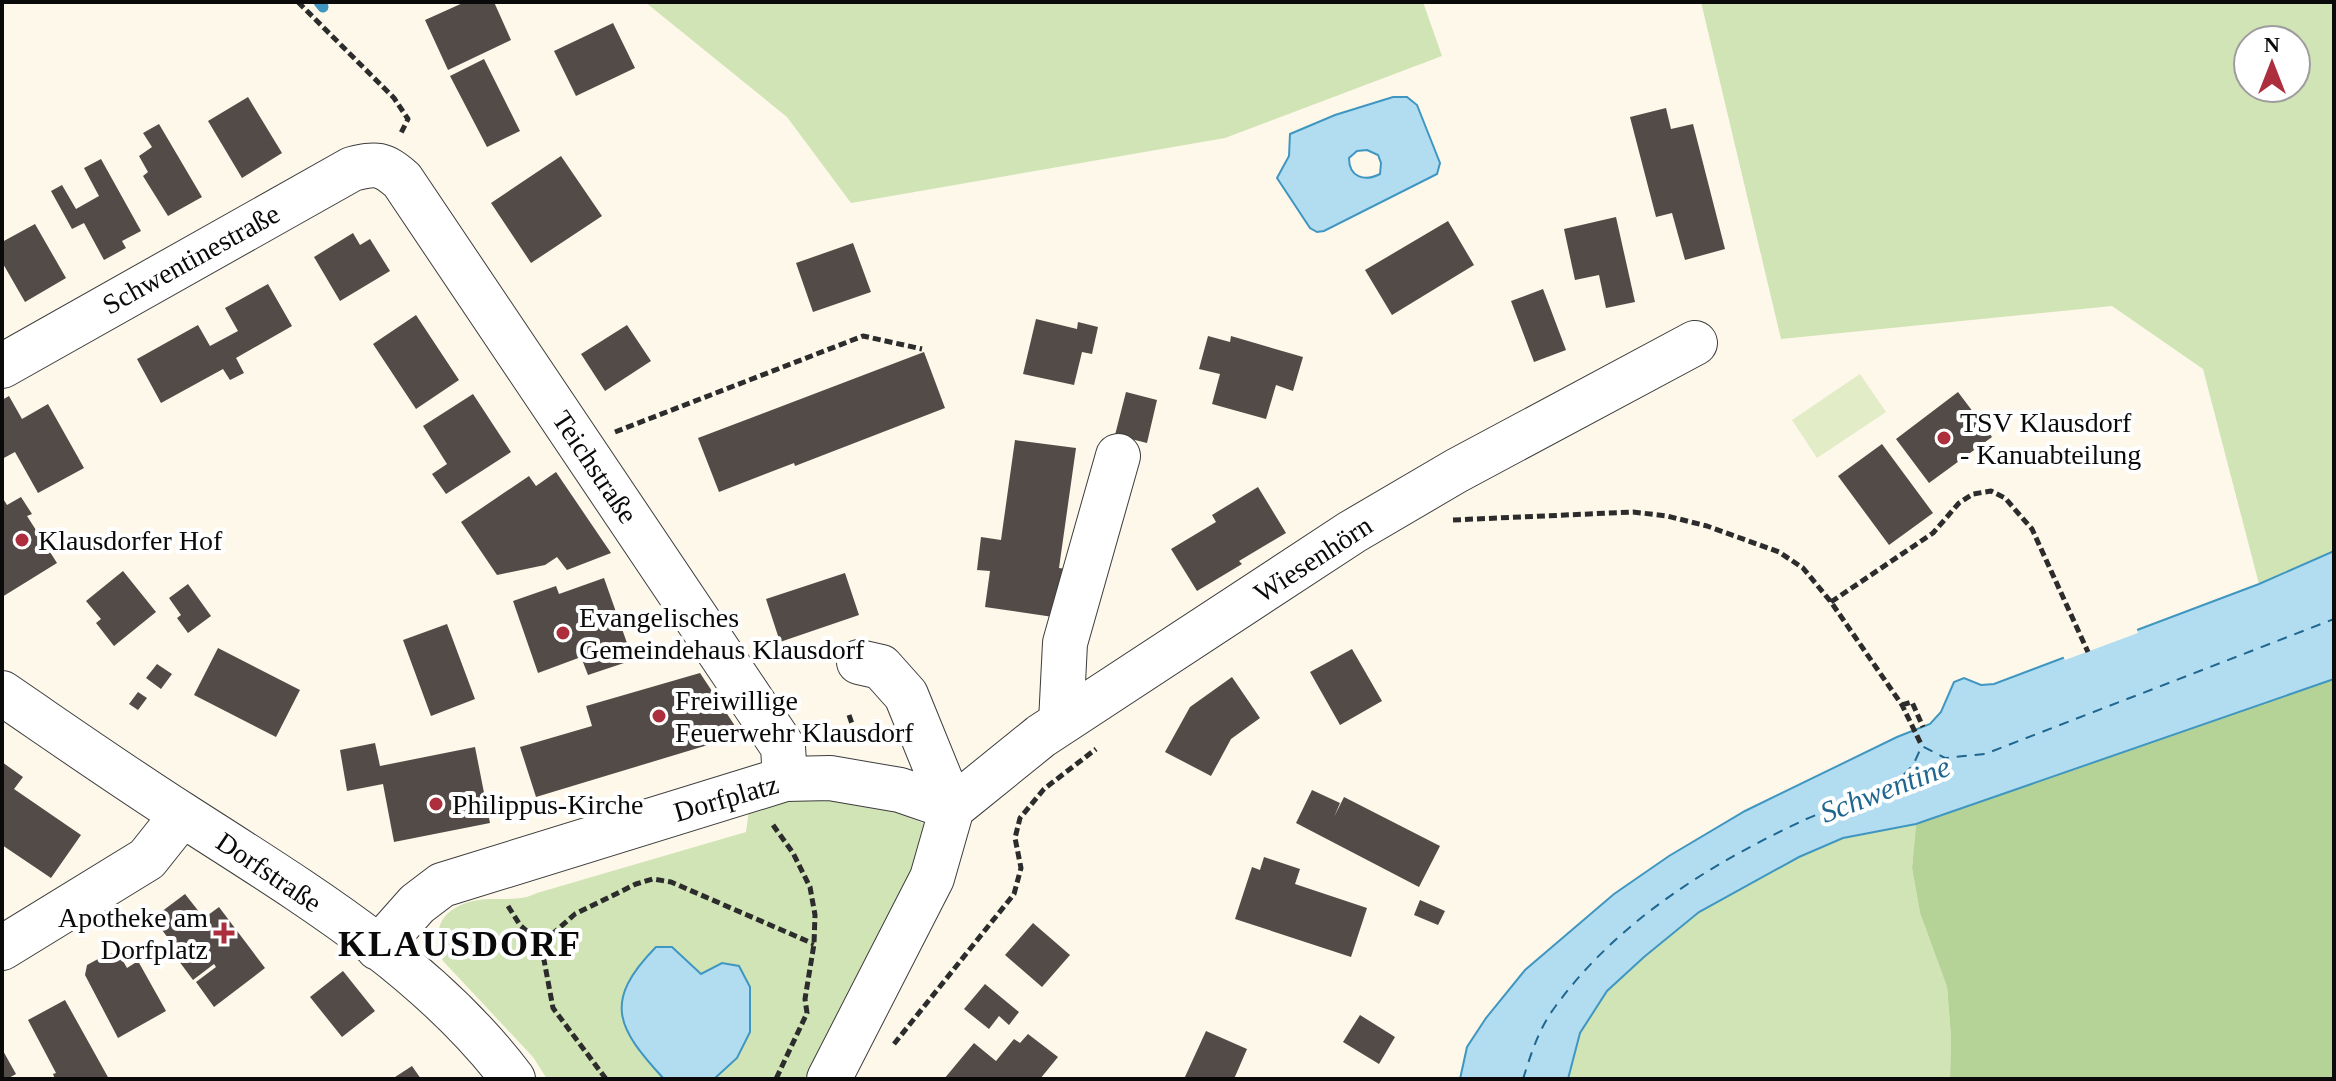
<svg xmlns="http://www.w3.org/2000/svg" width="2336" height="1081" viewBox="0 0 2336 1081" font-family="Georgia,serif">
<rect width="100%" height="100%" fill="#fdf8e9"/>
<path fill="#d1e4b6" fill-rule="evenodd" d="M 645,2 L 1423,2 L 1442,56 L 1225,138 L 851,203 L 787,117 Z
M 1701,2 L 2334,2 L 2334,551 L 2259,584 L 2203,369 L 2112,306 L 1781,339 ZM 2248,40 L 2296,40 L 2296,88 L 2248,88 Z
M 807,793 L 855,794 L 927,825 L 906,897 L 815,1079 L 714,1079 L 737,1058 L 722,963 L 701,974 L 672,947 L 639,1052 L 664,1079 L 547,1079 L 533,1057 L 443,961 C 433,933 437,912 469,902 C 491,895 515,904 537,893 L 746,832 L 749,810 Z
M 1916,824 L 1912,868 L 1920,913 L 1947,987 L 1951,1037 L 1950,1079 L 1568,1079 L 1580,1033 L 1607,991 L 1644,957 L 1699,912 L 1799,857 L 1843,838 Z"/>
<path fill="#b6d397" d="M 2334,679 L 2334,1079 L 1950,1079 L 1951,1037 L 1947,987 L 1920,913 L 1912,868 L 1916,824 Z"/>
<path fill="#e2ecc7" d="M 1860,374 L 1886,412 L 1817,458 L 1792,420 Z"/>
<path fill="#b2ddf0" stroke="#3f96c1" stroke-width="2" fill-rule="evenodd" d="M 1393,97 L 1407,97 L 1417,105 L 1440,163 L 1437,174 L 1324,231 L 1317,232 L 1310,228 L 1277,178 L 1289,156 L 1290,134 L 1335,115 ZM 1367,150 L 1378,155 L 1381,163 L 1380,174 C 1364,182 1349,177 1349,158 L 1357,151 Z
M 2334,551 L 2334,679 L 1916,824 L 1843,838 L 1799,857 L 1699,912 L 1644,957 L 1607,991 L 1580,1033 L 1568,1079 L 1460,1079 L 1467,1047 L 1486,1018 L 1525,970 L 1614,894 L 1669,856 L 1745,811 L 1897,737 L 1930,724 L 1941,712 L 1954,682 L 1964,678 L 1981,685 L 1994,684 L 2259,584 Z
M 656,947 L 672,947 L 701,974 L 722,963 L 739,966 L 750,987 L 750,1032 L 737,1058 L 714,1079 L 664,1079 C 617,1028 602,1002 656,947 Z"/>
<path fill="#fdf8e9" d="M 2136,626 L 2138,633 L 2065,660 L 2062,654 Z"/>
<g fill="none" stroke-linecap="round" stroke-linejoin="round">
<path stroke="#3f96c1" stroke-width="11" d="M 319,2 L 323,7"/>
<path stroke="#1f6690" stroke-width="2" stroke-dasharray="10 8" stroke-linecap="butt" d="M 1523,1079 C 1531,1054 1539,1028 1555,1007 C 1617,922 1708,865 1802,821 C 1833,806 1889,795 1911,767 C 1916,761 1918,753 1922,746 L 1945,758 L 1985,754 L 2334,619"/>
</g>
<path fill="#524b47" d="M 465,2 L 494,2 L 511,40 L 448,70 L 425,20 Z
M 613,23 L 635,68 L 576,96 L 554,51 Z
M 484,59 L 520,131 L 487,147 L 450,76 Z
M 248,97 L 282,153 L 242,178 L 208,121 Z
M 1666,108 L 1671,129 L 1693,124 L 1725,249 L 1685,260 L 1672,213 L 1656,217 L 1630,117 Z
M 159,124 L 202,197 L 168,216 L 143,176 L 148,172 L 139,156 L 152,147 L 143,133 Z
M 561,156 L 602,216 L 531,263 L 491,203 Z
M 101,159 L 141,231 L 122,241 L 126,248 L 104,260 L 84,223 L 72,229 L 51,191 L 62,185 L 76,209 L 99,196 L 84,168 Z
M 1616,217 L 1635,302 L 1606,308 L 1599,275 L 1575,280 L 1564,229 Z
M 1448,221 L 1474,265 L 1392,315 L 1365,270 Z
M 35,224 L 66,278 L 25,302 L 2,262 L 2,242 Z
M 353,233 L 360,245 L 370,239 L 390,271 L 340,301 L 314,257 Z
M 853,243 L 871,292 L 813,312 L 796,263 Z
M 268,284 L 292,326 L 236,358 L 244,373 L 230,380 L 223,369 L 161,403 L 137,359 L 198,325 L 210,346 L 238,331 L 225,308 Z
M 1543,289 L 1566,350 L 1534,362 L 1511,301 Z
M 416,315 L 459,380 L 416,409 L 373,344 Z
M 1036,319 L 1077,329 L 1078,322 L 1098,327 L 1092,354 L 1082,352 L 1074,385 L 1023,374 Z
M 627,325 L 651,361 L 605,391 L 581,354 Z
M 1208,336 L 1230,342 L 1231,336 L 1303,357 L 1293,391 L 1276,385 L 1266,419 L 1212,404 L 1220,374 L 1199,369 Z
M 924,352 L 945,408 L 795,466 L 794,463 L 719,492 L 698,438 Z
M 1126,392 L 1157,400 L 1147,443 L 1115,435 Z
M 1958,392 L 1992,437 L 1929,483 L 1896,439 Z
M 473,394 L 511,452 L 446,494 L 432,474 L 447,464 L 423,426 Z
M 9,396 L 22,419 L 48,404 L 84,468 L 38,493 L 15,452 L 2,459 L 2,400 Z
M 1015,440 L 1076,448 L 1059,568 L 1067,569 L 1060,618 L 985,607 L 990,571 L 977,570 L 981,537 L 1001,540 Z
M 1882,444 L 1933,513 L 1889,545 L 1838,476 Z
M 556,472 L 611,553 L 567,570 L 557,557 L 545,565 L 497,575 L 461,522 L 529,476 L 536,486 Z
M 1258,487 L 1286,533 L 1239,561 L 1242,564 L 1197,591 L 1171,549 L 1216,522 L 1212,515 Z
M 2,497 L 7,505 L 21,497 L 32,514 L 27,516 L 57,563 L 2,597 Z
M 123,571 L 156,612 L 114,646 L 96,623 L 101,619 L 86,601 Z
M 845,573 L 859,615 L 780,642 L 766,599 Z
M 604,578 L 633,660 L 588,675 L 581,657 L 538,673 L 513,601 L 556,586 L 559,594 Z
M 188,584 L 211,616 L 188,633 L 177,618 L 181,615 L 169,598 Z
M 447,624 L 475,699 L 431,716 L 403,640 Z
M 218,648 L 300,690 L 276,737 L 194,695 Z
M 1352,649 L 1382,701 L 1340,725 L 1310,672 Z
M 157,664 L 172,674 L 161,689 L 146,678 Z
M 700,673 L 741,735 L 536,797 L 520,747 L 592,726 L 586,706 Z
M 1232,677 L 1260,718 L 1231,739 L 1211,776 L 1165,752 L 1190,707 Z
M 138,692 L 147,698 L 138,710 L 129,704 Z
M 375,743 L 380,766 L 475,747 L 490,823 L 394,842 L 383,784 L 347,791 L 340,750 Z
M 2,762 L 23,777 L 14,789 L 81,835 L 51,878 L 2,845 Z
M 1312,790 L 1340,803 L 1334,817 L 1344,797 L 1440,846 L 1419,887 L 1296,823 Z
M 1264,857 L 1300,869 L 1295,884 L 1367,908 L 1351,957 L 1235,919 L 1252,867 L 1260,870 Z
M 185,894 L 204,918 L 219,907 L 265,968 L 214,1007 L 196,982 L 216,967 L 214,964 L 193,980 L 170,949 L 174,946 L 153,918 Z
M 1420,900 L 1445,911 L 1438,925 L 1414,915 Z
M 1033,923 L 1070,955 L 1042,987 L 1005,955 Z
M 109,953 L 119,954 L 127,968 L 138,961 L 166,1011 L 118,1038 L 85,975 L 87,965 Z
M 343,971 L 375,1011 L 342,1037 L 310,997 Z
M 985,984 L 1019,1012 L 1009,1025 L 999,1016 L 989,1029 L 964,1009 Z
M 65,1000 L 109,1079 L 55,1079 L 53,1074 L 56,1073 L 28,1020 Z
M 1360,1015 L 1395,1037 L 1379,1064 L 1343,1042 Z
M 1206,1031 L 1247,1049 L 1234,1079 L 1184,1079 Z
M 1028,1034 L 1058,1057 L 1040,1079 L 944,1079 L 974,1043 L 996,1061 L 1014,1039 L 1020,1043 Z
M 2,1049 L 16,1074 L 7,1079 L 2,1079 Z
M 412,1066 L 421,1079 L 392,1079 Z"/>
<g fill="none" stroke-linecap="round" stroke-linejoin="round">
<defs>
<path id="minor" d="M 2,366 L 352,169 C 377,163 382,163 402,180 L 783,747 L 785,779
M 859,662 L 881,667 L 906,695 L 952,808 L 1041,736 L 1352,532 L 1456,471 L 1695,343
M 2,693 C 62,734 122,776 183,815 C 301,891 428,966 513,1079
M 1061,722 L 1065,643 L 1118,456
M 2,948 L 147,859 L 182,815
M 378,948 L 417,904 L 442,885 L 785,779 L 830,778 L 900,790 L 952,808 L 932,878 L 829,1079"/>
</defs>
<use href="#minor" stroke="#3d3d3d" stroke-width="46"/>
<path stroke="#2c2c2c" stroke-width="5" stroke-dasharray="8 4" stroke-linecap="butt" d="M 298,2 L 394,98 L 408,119 L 401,133
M 615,432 L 863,336 L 922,349
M 1453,520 L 1633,512 L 1667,516 L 1707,526 L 1779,552 L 1803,568 L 1831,602 L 1902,705 L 1922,746
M 1831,602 L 1933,533 L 1959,503 L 1973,494 L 1991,491 L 2005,498 L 2032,529 L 2088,652
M 1902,705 L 1912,702 L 1923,727
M 849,715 L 859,744
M 773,825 L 793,853 L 810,887 L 815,915 L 814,944 L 805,999 L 807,1013 L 776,1079
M 508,906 L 520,925 L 541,944
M 894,1044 L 1014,894 L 1021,868 L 1015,838 L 1020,818 L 1044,789 L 1096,749
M 606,1079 L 553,1008 L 541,944 L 575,914 L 636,884 L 653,879 L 671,882 L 814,944"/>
<use href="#minor" stroke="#fff" stroke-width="44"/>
</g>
<g fill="#ad2e3d" stroke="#fff" stroke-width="3">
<circle cx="1944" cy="438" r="8"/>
<circle cx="22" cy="540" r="8"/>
<circle cx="563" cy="633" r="8"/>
<circle cx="659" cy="716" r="8"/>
<circle cx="436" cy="804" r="8"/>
<path d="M220 921h8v8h8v8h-8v8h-8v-8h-8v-8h8z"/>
</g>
<g text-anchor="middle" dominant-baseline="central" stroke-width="8" stroke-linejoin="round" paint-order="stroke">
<g font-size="28" fill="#0a0a0a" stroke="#fff">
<text transform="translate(191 259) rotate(-29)">Schwentinestraße</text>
<text transform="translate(595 467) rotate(56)">Teichstraße</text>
<text transform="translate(1313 559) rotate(-33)">Wiesenhörn</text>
<text transform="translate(726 798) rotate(-16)">Dorfplatz</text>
<text transform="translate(269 872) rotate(34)">Dorfstraße</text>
</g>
<g font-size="28" fill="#0a0a0a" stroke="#fff" text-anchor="start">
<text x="1960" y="422">TSV Klausdorf<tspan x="1960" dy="32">- Kanuabteilung</tspan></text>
<text x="38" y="540">Klausdorfer Hof</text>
<text x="579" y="617">Evangelisches<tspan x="579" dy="32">Gemeindehaus Klausdorf</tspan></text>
<text x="675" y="700">Freiwillige<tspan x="675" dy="32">Feuerwehr Klausdorf</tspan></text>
<text x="452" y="804">Philippus-Kirche</text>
<text x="208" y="917" text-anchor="end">Apotheke am<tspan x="208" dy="32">Dorfplatz</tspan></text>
</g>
<g font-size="30" font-style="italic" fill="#1f6690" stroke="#fff">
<text transform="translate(1885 789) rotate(-21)">Schwentine</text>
</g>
<g font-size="36" font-weight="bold" letter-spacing="2" fill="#0a0a0a" stroke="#fff">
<text x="460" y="944">KLAUSDORF</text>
</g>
</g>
<rect width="2336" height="1081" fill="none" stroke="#0a0a0a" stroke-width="8"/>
<g transform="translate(2272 64)"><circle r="38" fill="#ffffff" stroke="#9d9d9d" stroke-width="2"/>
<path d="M0-6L14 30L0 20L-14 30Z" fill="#ad2e3d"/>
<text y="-12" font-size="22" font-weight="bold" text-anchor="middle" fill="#0a0a0a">N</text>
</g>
</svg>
